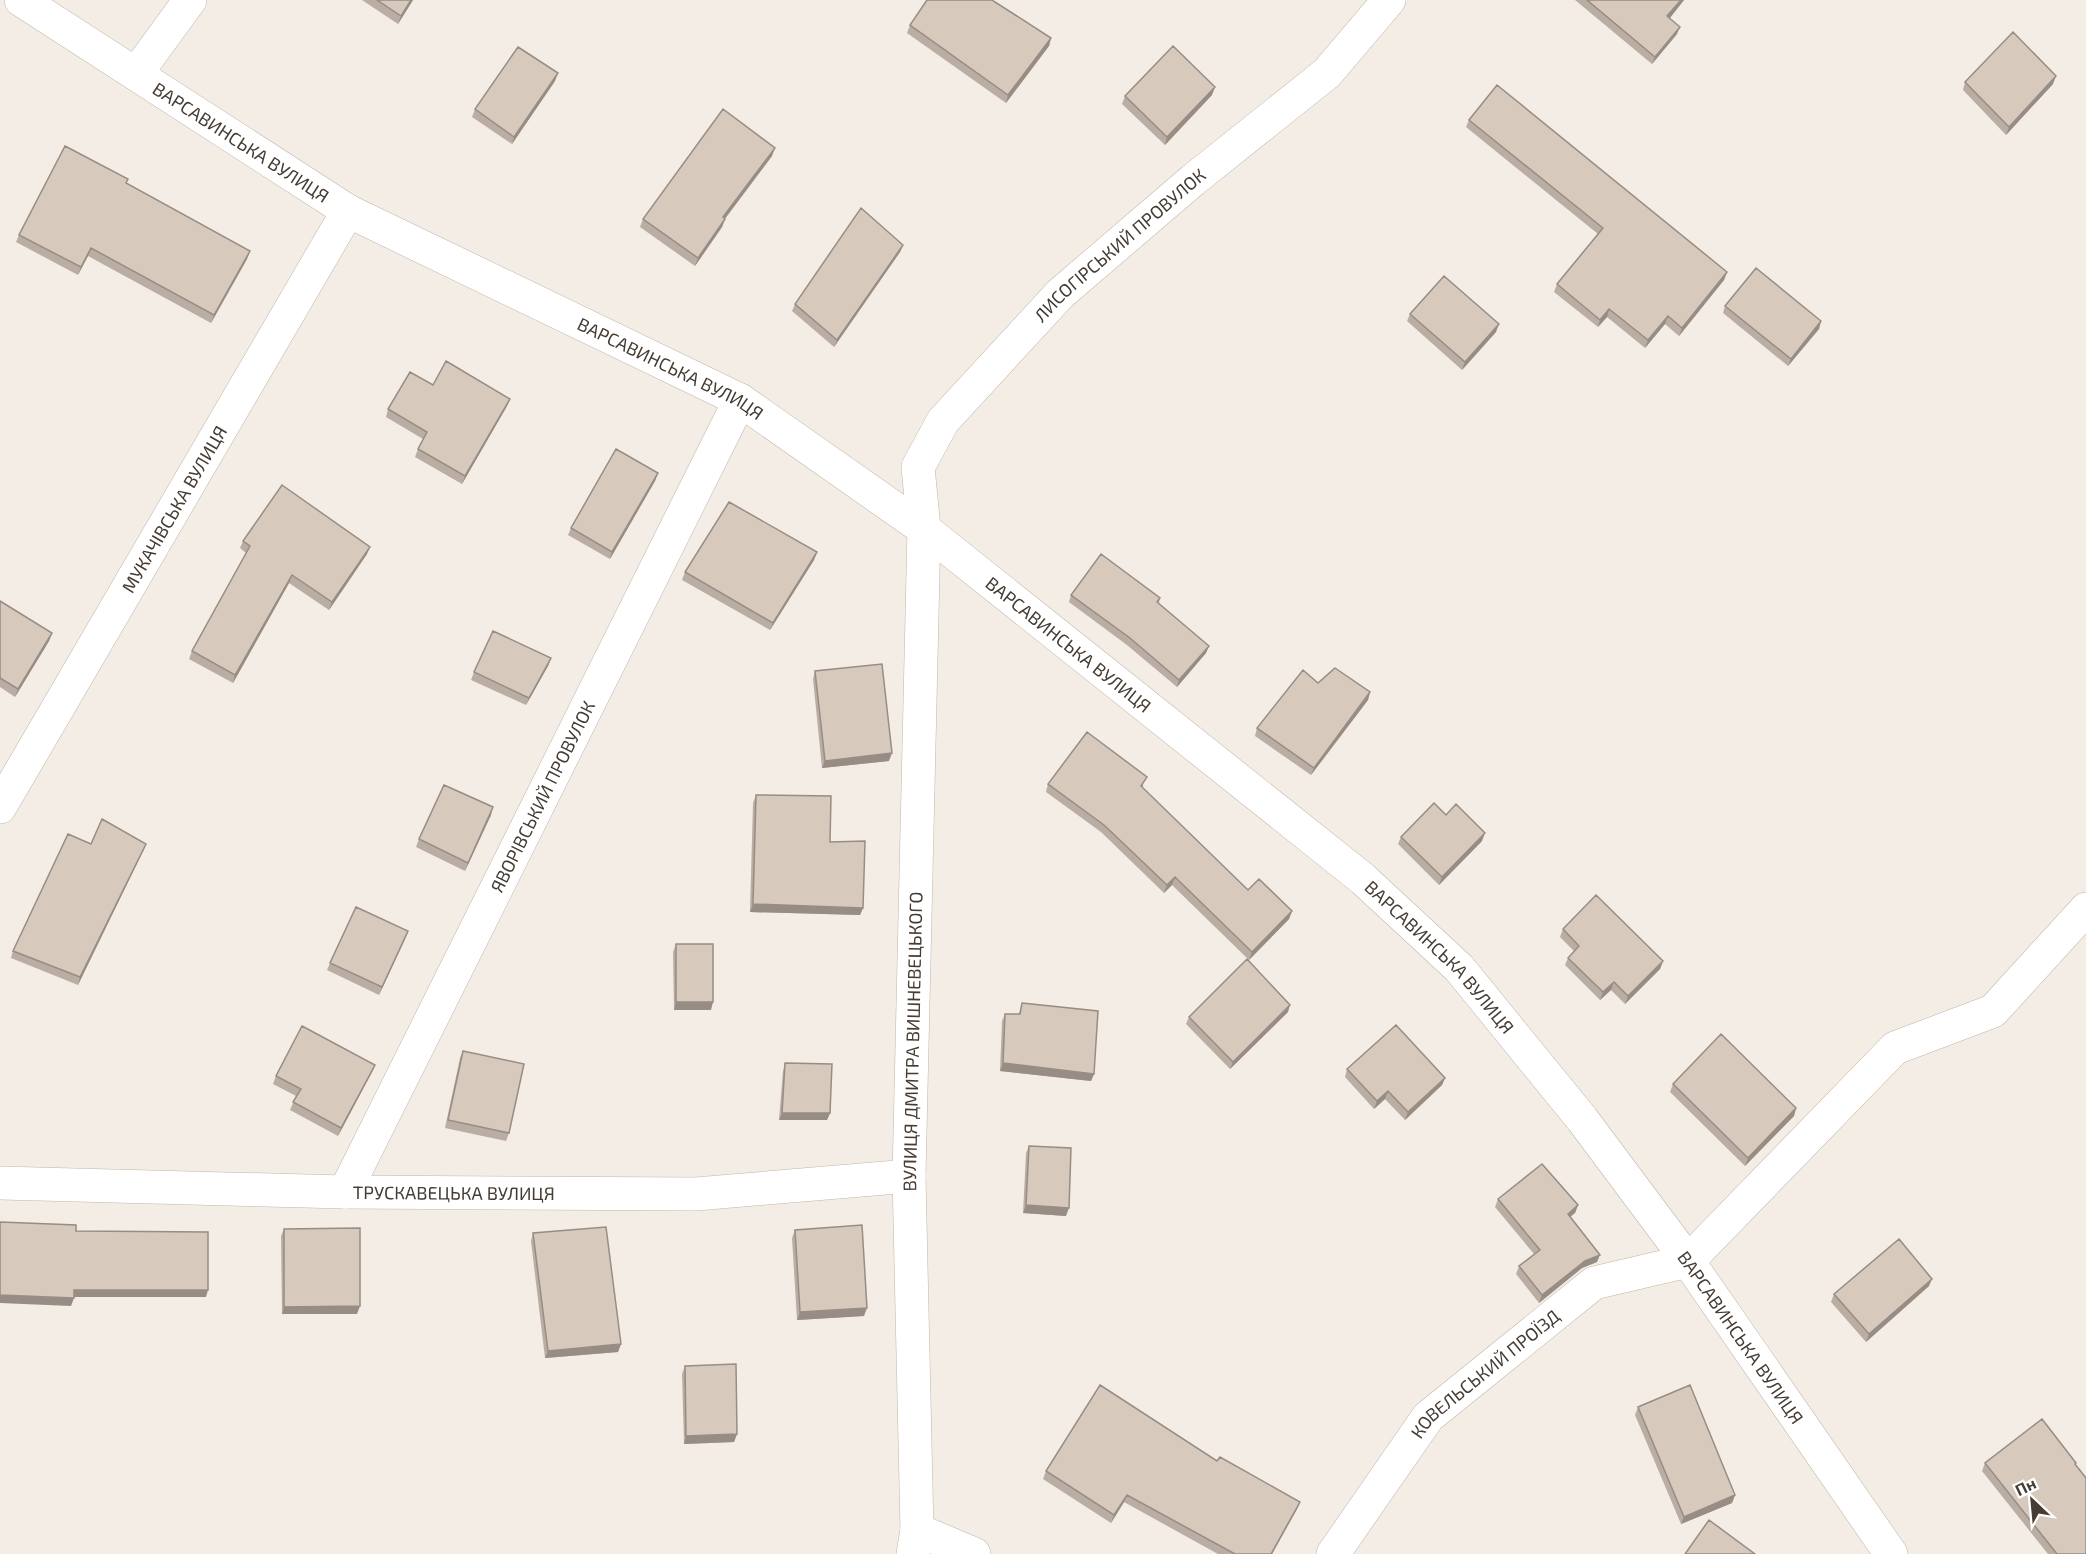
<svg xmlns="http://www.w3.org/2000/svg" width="2086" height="1554" viewBox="0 0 2086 1554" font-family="'Exo 2',sans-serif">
<rect width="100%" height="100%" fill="#f3ede5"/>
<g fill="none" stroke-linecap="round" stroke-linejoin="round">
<defs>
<g id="minor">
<path id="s1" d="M 21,0 L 348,211 L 740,400 L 924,529 L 1363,879 L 1459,968 L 1582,1119 L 1688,1261 L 1891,1554"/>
<path d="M 136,74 L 190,0"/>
<path id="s2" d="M 0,807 L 348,211"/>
<path id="s3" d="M 0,1183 L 345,1192 L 696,1194 L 909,1176"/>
<path id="s4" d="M 345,1192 L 740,400"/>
<path d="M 917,1530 L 974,1554"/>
<path id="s5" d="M 913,1554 L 917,1530 L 909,1176 L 924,529 L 918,467 L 943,421 L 1060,294 L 1193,180 L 1327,73 L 1389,0"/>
<path id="s6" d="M 1333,1554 L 1428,1417 L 1594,1283 L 1688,1261 L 1895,1048 L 1993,1011 L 2086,909"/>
</g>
</defs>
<use href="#minor" stroke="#c1b6aa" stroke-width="34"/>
<use href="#minor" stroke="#fff" stroke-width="33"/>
</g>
<path fill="#baada3" d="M 362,0 L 413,0 L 398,24 Z
M 1575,0 L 1684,0 L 1670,18 L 1677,34 L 1652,64 Z
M 910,25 L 1051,38 L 1049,46 L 1006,103 L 907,33 Z
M 555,81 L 512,144 L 472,117 L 475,109 Z
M 1965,82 L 2053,84 L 2006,135 L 1963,90 Z
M 1212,95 L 1165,145 L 1122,104 L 1125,96 Z
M 1469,120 L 1727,272 L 1724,280 L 1679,336 L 1665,324 L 1645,348 L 1607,317 L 1598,327 L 1554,292 L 1557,284 L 1598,234 L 1466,127 Z
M 772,156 L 725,219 L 722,227 L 695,266 L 640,227 L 643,219 Z
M 128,179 L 126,183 L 247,259 L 211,323 L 88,256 L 78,275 L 16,242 L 19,235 Z
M 903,245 L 900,252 L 834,347 L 792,311 L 795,304 Z
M 1725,306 L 1821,321 L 1819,329 L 1788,366 L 1723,313 Z
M 1410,314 L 1496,332 L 1462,370 L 1407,321 Z
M 433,385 L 507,406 L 462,484 L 415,457 L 418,449 L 423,439 L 386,417 L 388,409 Z
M 658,473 L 655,481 L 610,559 L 568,535 L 571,528 Z
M 243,541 L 367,554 L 329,610 L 289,583 L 233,683 L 189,659 L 192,651 L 246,553 L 240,548 Z
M 817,552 L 814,560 L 770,630 L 682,580 L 685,572 Z
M 1071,595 L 1160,598 L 1159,603 L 1209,646 L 1206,653 L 1177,687 L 1127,645 L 1069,602 Z
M 0,601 L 52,633 L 49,641 L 15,697 L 0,687 Z
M 551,658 L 548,666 L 526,705 L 471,680 L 474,672 Z
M 815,671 L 889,761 L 822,768 L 813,679 Z
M 1318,683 L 1370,692 L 1368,700 L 1311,775 L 1255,736 L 1257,728 Z
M 1048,784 L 1144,785 L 1142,787 L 1248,890 L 1292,911 L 1289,919 L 1249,960 L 1172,885 L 1164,893 L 1101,832 L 1046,792 Z
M 756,795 L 830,842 L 863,908 L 860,915 L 750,912 L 753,803 Z
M 491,815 L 465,871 L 416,847 L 419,839 Z
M 1401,837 L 1482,841 L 1439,885 L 1398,844 Z
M 91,844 L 146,844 L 143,851 L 78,985 L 11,958 L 13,951 Z
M 1563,929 L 1663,961 L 1660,969 L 1625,1004 L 1611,990 L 1600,1000 L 1565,965 L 1568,958 L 1574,951 L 1560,937 Z
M 405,939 L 379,995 L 327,970 L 330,963 Z
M 676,944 L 711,1010 L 674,1010 L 673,952 Z
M 1022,1003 L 1094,1074 L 1091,1081 L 1000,1071 L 1002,1021 L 1005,1014 L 1019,1014 Z
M 1288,1012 L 1230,1069 L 1186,1024 L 1189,1017 Z
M 463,1051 L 509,1133 L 506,1141 L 445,1128 L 460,1058 Z
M 785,1063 L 830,1113 L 827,1120 L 779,1120 L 783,1071 Z
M 375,1065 L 372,1072 L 338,1136 L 290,1110 L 296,1096 L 273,1084 L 276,1076 Z
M 1347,1069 L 1445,1078 L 1442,1085 L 1405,1120 L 1385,1099 L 1374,1109 L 1345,1077 Z
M 1673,1084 L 1796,1108 L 1794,1116 L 1745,1166 L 1670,1092 Z
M 1029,1146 L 1066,1216 L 1023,1213 L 1026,1153 Z
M 1498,1199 L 1578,1205 L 1575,1213 L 1570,1217 L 1597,1262 L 1582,1268 L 1539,1303 L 1516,1274 L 1519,1266 L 1534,1254 L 1495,1207 Z
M 284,1229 L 357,1314 L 282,1314 L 281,1236 Z
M 795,1230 L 864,1316 L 797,1320 L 792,1238 Z
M 533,1233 L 621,1344 L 618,1352 L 545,1358 L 531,1241 Z
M 1929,1286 L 1866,1342 L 1831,1302 L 1834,1294 Z
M 685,1366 L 737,1434 L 734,1442 L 684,1444 L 682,1374 Z
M 1638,1407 L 1735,1495 L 1732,1503 L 1681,1524 L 1635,1415 Z
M 1217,1461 L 1300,1502 L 1297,1509 L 1272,1554 L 1218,1554 L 1124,1502 L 1111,1523 L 1043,1479 L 1046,1471 Z
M 1985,1463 L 2076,1463 L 2076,1465 L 2086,1554 L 2048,1554 L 1982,1471 Z"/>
<path fill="#978d84" d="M 411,0 L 413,0 L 398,24 L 401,16 Z
M 1681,0 L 1684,0 L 1665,24 L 1667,16 Z
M 1680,27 L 1677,34 L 1652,64 L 1655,57 Z
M 1051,38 L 1049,46 L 1006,103 L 1008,95 Z
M 558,73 L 555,81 L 512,144 L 514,137 Z
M 2056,76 L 2053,84 L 2006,135 L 2009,127 Z
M 1215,87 L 1212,95 L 1165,145 L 1167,137 Z
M 775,148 L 772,156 L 720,225 L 723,217 Z
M 725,219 L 722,227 L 695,266 L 698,258 Z
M 903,245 L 900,252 L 834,347 L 837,340 Z
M 91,248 L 88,256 L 78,275 L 81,267 Z
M 250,251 L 247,259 L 211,323 L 214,315 Z
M 1727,272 L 1724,280 L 1679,336 L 1682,328 Z
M 1609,309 L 1607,317 L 1598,327 L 1600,320 Z
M 1668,316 L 1665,324 L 1645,348 L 1648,340 Z
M 1821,321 L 1819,329 L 1788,366 L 1791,359 Z
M 1499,324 L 1496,332 L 1462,370 L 1465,362 Z
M 510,399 L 507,406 L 462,484 L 465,476 Z
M 658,473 L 655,481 L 610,559 L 612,552 Z
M 370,547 L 367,554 L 329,610 L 332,602 Z
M 817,552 L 814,560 L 770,630 L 773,623 Z
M 292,575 L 289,583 L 233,683 L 235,675 Z
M 52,633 L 49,641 L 15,697 L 18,689 Z
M 1209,646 L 1206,653 L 1177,687 L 1179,680 Z
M 551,658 L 548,666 L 526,705 L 529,698 Z
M 1370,692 L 1368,700 L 1311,775 L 1314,768 Z
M 892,753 L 889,761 L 822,768 L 825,761 Z
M 493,807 L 491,815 L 465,871 L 468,863 Z
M 1485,833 L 1482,841 L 1439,885 L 1442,877 Z
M 146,844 L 143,851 L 78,985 L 80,977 Z
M 1175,877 L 1172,885 L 1164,893 L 1167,885 Z
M 753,904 L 863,908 L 860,915 L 750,912 Z
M 1292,911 L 1289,919 L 1249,960 L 1252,952 Z
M 408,931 L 405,939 L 379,995 L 382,987 Z
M 1663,961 L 1660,969 L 1625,1004 L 1628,996 Z
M 1614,982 L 1611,990 L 1600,1000 L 1603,992 Z
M 676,1002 L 713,1002 L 711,1010 L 674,1010 Z
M 1290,1005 L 1288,1012 L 1230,1069 L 1233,1062 Z
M 1003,1063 L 1094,1074 L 1091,1081 L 1000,1071 Z
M 375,1065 L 372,1072 L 338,1136 L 341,1128 Z
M 1445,1078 L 1442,1085 L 1405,1120 L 1408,1112 Z
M 1388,1091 L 1385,1099 L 1374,1109 L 1377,1101 Z
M 1796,1108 L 1794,1116 L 1745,1166 L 1748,1158 Z
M 782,1113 L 830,1113 L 827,1120 L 779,1120 Z
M 1026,1205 L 1069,1208 L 1066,1216 L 1023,1213 Z
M 1578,1205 L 1575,1213 L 1565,1221 L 1568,1214 Z
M 1600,1255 L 1597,1262 L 1582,1268 L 1539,1303 L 1542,1295 L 1585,1261 Z
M 1932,1279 L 1929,1286 L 1866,1342 L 1869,1334 Z
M 74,1290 L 208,1290 L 206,1297 L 71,1297 Z
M 0,1295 L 74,1298 L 71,1306 L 0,1303 Z
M 360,1306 L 357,1314 L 282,1314 L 284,1307 Z
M 867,1308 L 864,1316 L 797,1320 L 800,1312 Z
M 621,1344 L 618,1352 L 545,1358 L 548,1351 Z
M 737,1434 L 734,1442 L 684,1444 L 686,1436 Z
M 1127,1495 L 1124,1502 L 1111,1523 L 1114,1515 Z
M 1735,1495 L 1732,1503 L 1681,1524 L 1684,1517 Z
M 1300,1502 L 1297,1509 L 1272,1554 L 1271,1554 Z"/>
<path fill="#d8c9bd" stroke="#978d84" stroke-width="1.5" d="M 377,0 L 411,0 L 401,16 Z
M 927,0 L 992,0 L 1051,38 L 1008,95 L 910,25 Z
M 1587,0 L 1681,0 L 1667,16 L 1680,27 L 1655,57 Z
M 2013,32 L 2056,76 L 2009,127 L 1965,82 Z
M 1173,46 L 1215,87 L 1167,137 L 1125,96 Z
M 518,47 L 558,73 L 514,137 L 475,109 Z
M 1497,85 L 1727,272 L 1682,328 L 1668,316 L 1648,340 L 1609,309 L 1600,320 L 1557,284 L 1603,228 L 1469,120 Z
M 723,109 L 775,148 L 723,217 L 725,219 L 698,258 L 643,219 Z
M 65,146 L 128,179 L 126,183 L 250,251 L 214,315 L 91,248 L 81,267 L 19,235 Z
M 861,208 L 903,245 L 837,340 L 795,304 Z
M 1756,268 L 1821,321 L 1791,359 L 1725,306 Z
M 1444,276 L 1499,324 L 1465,362 L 1410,314 Z
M 446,361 L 510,399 L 465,476 L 418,449 L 427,432 L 388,409 L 410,372 L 433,385 Z
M 616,449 L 658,473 L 612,552 L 571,528 Z
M 282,485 L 370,547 L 332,602 L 292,575 L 235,675 L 192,651 L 250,546 L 243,541 Z
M 729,502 L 817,552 L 773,623 L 685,572 Z
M 1101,554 L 1160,598 L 1157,602 L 1209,646 L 1179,680 L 1130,638 L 1071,595 Z
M 0,601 L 52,633 L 18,689 L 0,678 Z
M 493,631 L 551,658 L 529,698 L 474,672 Z
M 882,664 L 892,753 L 825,761 L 815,671 Z
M 1335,668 L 1370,692 L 1314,768 L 1257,728 L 1303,670 L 1318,683 Z
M 1087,732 L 1147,777 L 1141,786 L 1248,890 L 1259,879 L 1292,911 L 1252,952 L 1175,877 L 1167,885 L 1104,825 L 1048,784 Z
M 444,785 L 493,807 L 468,863 L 419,839 Z
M 756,795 L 831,796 L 830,842 L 865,841 L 863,908 L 753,904 Z
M 1434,803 L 1446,815 L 1456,804 L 1485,833 L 1442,877 L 1401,837 Z
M 102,819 L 146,844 L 80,977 L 13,951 L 68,834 L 91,844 Z
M 1596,895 L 1663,961 L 1628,996 L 1614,982 L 1603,992 L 1568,958 L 1579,946 L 1563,929 Z
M 356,907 L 408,931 L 382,987 L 330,963 Z
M 676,944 L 713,944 L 713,1002 L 676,1002 Z
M 1247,959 L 1290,1005 L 1233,1062 L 1189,1017 Z
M 1022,1003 L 1098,1011 L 1094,1074 L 1003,1063 L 1005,1014 L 1020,1014 Z
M 1396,1025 L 1445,1078 L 1408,1112 L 1388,1091 L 1377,1101 L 1347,1069 Z
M 302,1026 L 375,1065 L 341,1128 L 293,1102 L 301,1089 L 276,1076 Z
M 1721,1034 L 1796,1108 L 1748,1158 L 1673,1084 Z
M 463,1051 L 524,1064 L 509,1133 L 448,1120 Z
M 785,1063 L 832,1064 L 830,1113 L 782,1113 Z
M 1029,1146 L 1071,1148 L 1069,1208 L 1026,1205 Z
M 1542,1164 L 1578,1205 L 1568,1214 L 1600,1255 L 1585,1261 L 1542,1295 L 1519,1266 L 1540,1250 L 1498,1199 Z
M 0,1222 L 76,1225 L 76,1231 L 208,1232 L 208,1290 L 74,1290 L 74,1298 L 0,1295 Z
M 862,1225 L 867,1308 L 800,1312 L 795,1230 Z
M 606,1227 L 621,1344 L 548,1351 L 533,1233 Z
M 360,1228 L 360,1306 L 284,1307 L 284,1229 Z
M 1899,1239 L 1932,1279 L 1869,1334 L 1834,1294 Z
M 736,1364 L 737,1434 L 686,1436 L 685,1366 Z
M 1100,1385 L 1217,1461 L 1220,1457 L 1300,1502 L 1271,1554 L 1235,1554 L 1127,1495 L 1114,1515 L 1046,1471 Z
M 1690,1385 L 1735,1495 L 1684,1517 L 1638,1407 Z
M 2042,1419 L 2076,1463 L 2075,1464 L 2086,1478 L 2086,1554 L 2057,1554 L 1985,1463 Z
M 1709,1520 L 1755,1554 L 1685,1554 Z"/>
<g text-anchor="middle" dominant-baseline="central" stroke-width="4.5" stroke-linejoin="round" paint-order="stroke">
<g font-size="18" fill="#453c34" stroke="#fff">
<text stroke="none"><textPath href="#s1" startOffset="262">ВАРСАВИНСЬКА ВУЛИЦЯ</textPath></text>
<text stroke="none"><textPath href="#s5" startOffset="1390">ЛИСОГІРСЬКИЙ ПРОВУЛОК</textPath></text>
<text stroke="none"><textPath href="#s1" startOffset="748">ВАРСАВИНСЬКА ВУЛИЦЯ</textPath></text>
<text stroke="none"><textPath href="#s2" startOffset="345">МУКАЧІВСЬКА ВУЛИЦЯ</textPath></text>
<text stroke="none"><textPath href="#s1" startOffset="1234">ВАРСАВИНСЬКА ВУЛИЦЯ</textPath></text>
<text stroke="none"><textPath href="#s4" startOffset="442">ЯВОРІВСЬКИЙ ПРОВУЛОК</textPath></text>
<text stroke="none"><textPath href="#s1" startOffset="1720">ВАРСАВИНСЬКА ВУЛИЦЯ</textPath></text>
<text stroke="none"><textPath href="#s5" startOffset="513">ВУЛИЦЯ ДМИТРА ВИШНЕВЕЦЬКОГО</textPath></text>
<text stroke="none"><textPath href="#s3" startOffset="454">ТРУСКАВЕЦЬКА ВУЛИЦЯ</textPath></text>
<text stroke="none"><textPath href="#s1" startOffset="2206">ВАРСАВИНСЬКА ВУЛИЦЯ</textPath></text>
<text stroke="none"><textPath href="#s6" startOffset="238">КОВЕЛЬСЬКИЙ ПРОЇЗД</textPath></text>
</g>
</g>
<g transform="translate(2032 1500) rotate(334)" stroke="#ffffff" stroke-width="4.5" paint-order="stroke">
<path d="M0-4.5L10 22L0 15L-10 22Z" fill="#453c34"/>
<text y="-9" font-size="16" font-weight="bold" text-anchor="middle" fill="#453c34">Пн</text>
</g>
</svg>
